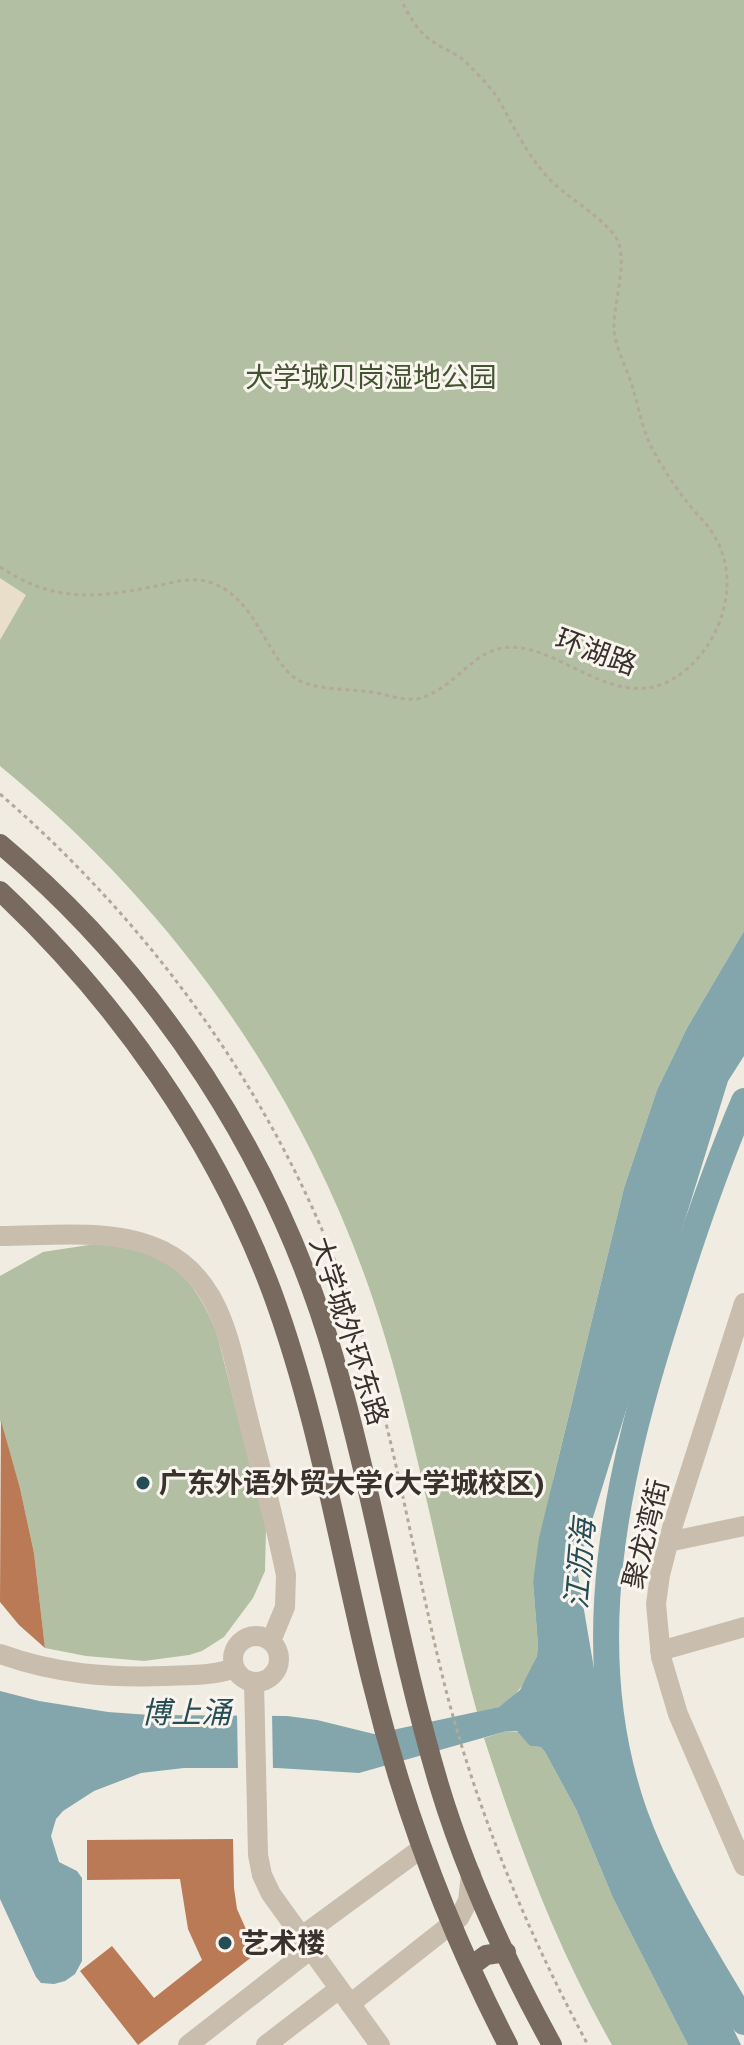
<svg xmlns="http://www.w3.org/2000/svg" width="744" height="2045" viewBox="0 0 744 2045" font-family="'Work Sans','Noto Sans SC',sans-serif">
<rect width="100%" height="100%" fill="#f1ece1"/>
<path fill="#b2bfa2" d="M 0,0 L 744,0 L 744,931 L 687,1028 L 657,1090 L 624,1188 L 554,1476 L 533,1582 L 538,1645 L 537,1656 L 526,1681 L 513,1697 L 499,1707 L 477,1712 C 443,1588 422,1460 385,1337 C 317,1110 183,916 0,766 Z
M 95,1244 C 163,1250 192,1270 217,1334 L 266,1529 L 265,1571 L 253,1598 L 224,1637 L 202,1651 L 189,1655 L 144,1661 L 86,1656 L 45,1648 L 34,1553 L 20,1488 L 0,1420 L 0,1276 L 43,1252 Z
M 507,1731 L 520,1732 L 530,1746 L 541,1747 L 545,1752 L 576,1809 L 613,1898 L 688,2045 L 612,2045 C 557,1948 518,1844 484,1738 Z"/>
<path fill="#e8deca" d="M 0,578 L 26,595 L 0,640 Z"/>
<path fill="#83a5ac" d="M 744,931 L 744,1056 L 728,1081 L 577,1569 L 613,1780 L 741,2045 L 688,2045 L 613,1898 L 576,1809 L 545,1752 L 541,1747 L 530,1746 L 517,1731 L 507,1731 L 359,1773 L 277,1768 L 184,1768 L 141,1773 L 94,1791 L 63,1811 L 56,1819 L 51,1836 L 59,1862 L 77,1871 L 82,1878 L 82,1961 L 75,1974 L 65,1981 L 54,1984 L 41,1983 L 36,1977 L 0,1899 L 0,1691 L 39,1701 L 108,1712 L 150,1715 L 287,1716 L 317,1720 L 374,1734 L 499,1707 L 520,1690 L 537,1656 L 538,1645 L 533,1582 L 539,1538 L 624,1188 L 657,1090 L 687,1028 Z"/>
<path fill="#f1ece1" d="M 237,1712 L 272,1712 L 273,1772 L 238,1772 Z"/>
<g fill="none" stroke-linecap="round" stroke-linejoin="round">
<path stroke="#83a5ac" stroke-width="26" d="M 744,1101 C 715,1169 692,1237 670,1307 C 618,1469 576,1646 634,1812 C 660,1886 705,1955 744,2022"/>
</g>
<path fill="#ba7a56" d="M 1,1421 L 20,1488 L 34,1553 L 45,1648 L 19,1625 L 0,1602 Z
M 233,1839 L 234,1888 L 237,1909 L 245,1927 L 262,1949 L 138,2045 L 80,1971 L 112,1946 L 154,1998 L 202,1960 L 188,1929 L 180,1879 L 87,1880 L 87,1840 Z"/>
<g fill="none" stroke-linecap="round" stroke-linejoin="round">
<path stroke="#b4a898" stroke-width="3" stroke-dasharray="4 4" stroke-linecap="butt" d="M 0,567 C 52,601 91,599 151,587 C 169,584 187,577 205,581 C 251,592 261,642 288,672 C 294,678 300,682 308,684 C 328,690 350,689 371,692 C 386,694 402,701 417,699 C 440,694 459,673 476,660 C 543,608 611,736 688,668 C 722,638 740,582 716,539 C 709,525 696,514 687,502 C 673,484 659,463 649,442 C 642,426 638,406 633,389 C 628,370 615,348 614,329 C 613,304 630,257 615,236 C 597,212 564,197 544,173 C 525,150 513,126 499,100 C 491,87 478,75 468,64 C 458,54 446,50 435,43 C 418,33 410,17 401,0
M 0,794 C 166,938 290,1118 359,1327 C 398,1448 416,1575 448,1698 C 480,1818 529,1936 588,2045"/>
<path stroke="#c9bdae" stroke-width="20" d="M 0,1236 C 51,1236 116,1227 163,1251 C 183,1261 200,1278 211,1297 C 231,1332 237,1376 247,1414 C 260,1467 275,1521 286,1575 L 285,1607 L 271,1641
M 744,1303 L 672,1528 L 660,1575 L 656,1604 L 661,1657 L 678,1714 L 744,1866
M 668,1542 L 744,1526
M233 1659a23 23 0 1 1 46 0a23 23 0 1 1-46 0Z
M 660,1651 L 744,1627
M 0,1654 C 55,1674 108,1678 166,1676 C 189,1675 213,1676 235,1668
M 254,1682 L 258,1855 L 262,1875 L 271,1894 L 380,2045
M 302,1936 L 422,1848
M 350,2004 L 459,1918 L 468,1901 L 471,1874
M 188,2045 L 311,1949
M 266,2045 L 339,1989"/>
<path stroke="#786a5e" stroke-width="20" d="M 0,844 C 158,976 277,1160 334,1358 C 375,1499 397,1644 439,1785 C 466,1875 507,1963 552,2045
M 0,891 C 118,1002 215,1140 272,1292 C 318,1417 339,1549 371,1678 C 402,1806 448,1929 508,2045
M 470,1967 L 486,1955 L 506,1952"/>
</g>
<g fill="#254d56" stroke="#f9f5ee" stroke-width="3">
<circle cx="143" cy="1483" r="8"/>
<circle cx="225" cy="1943" r="8"/>
</g>
<g text-anchor="middle" dominant-baseline="central" stroke-width="6" stroke-linejoin="round" paint-order="stroke">
<g font-size="28" fill="#435432" stroke="#f9f5ee">
<text x="371" y="377">大学城贝岗湿地公园</text>
</g>
<g font-size="28" fill="#38312c" stroke="#f9f5ee">
<text transform="translate(596 652) rotate(20)">环湖路</text>
<text transform="translate(349 1331) rotate(72)">大学城外环东路</text>
<text transform="translate(646 1534) rotate(-76)">聚龙湾街</text>
</g>
<g font-size="28" font-weight="bold" fill="#38312c" stroke="#f9f5ee" text-anchor="start">
<text x="159" y="1483">广东外语外贸大学(大学城校区)</text>
<text x="241" y="1943">艺术楼</text>
</g>
<g font-size="30" font-style="italic" fill="#254d56" stroke="#f9f5ee">
<text transform="translate(580 1564) rotate(-85)">江沥海</text>
<text x="186" y="1712">博上涌</text>
</g>
</g>
</svg>
